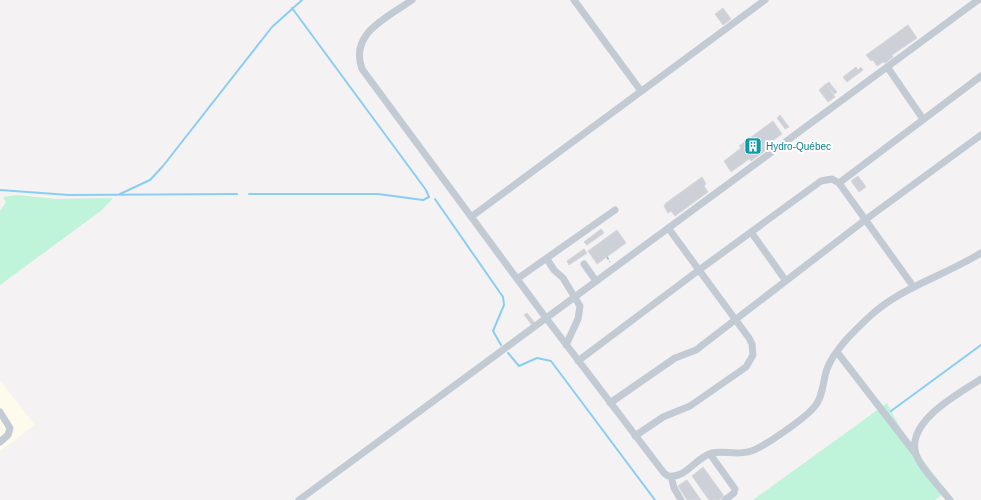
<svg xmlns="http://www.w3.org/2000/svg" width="981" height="500" viewBox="0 0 981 500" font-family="Helvetica,sans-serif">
<rect width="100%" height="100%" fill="#f4f2f2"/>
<path fill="#fdfbec" d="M 0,380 L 35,425 L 0,451 Z"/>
<path fill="#bff3da" d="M 17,195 L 56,199 L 113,198 L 102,210 L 0,285 L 0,211 L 6,202 L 3,197 Z
M 887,403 C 902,435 925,463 947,491 L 935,500 L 753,500 Z"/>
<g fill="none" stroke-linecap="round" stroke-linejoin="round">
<path stroke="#8acef2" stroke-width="2" d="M 0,190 L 69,195 L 237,194
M 120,194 L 150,180 L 163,166 L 272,27 L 302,0
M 249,194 L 378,194 L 423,200 L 429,197 L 426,190 L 292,8
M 435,199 L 503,297 L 504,305 L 493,331 L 501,345
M 508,353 L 519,366 L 537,358 L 551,361 L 655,500
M 891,411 L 981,345"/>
</g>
<path fill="#cdd0d6" stroke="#d5d7dd" d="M 723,8 L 731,19 L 723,25 L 715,14 Z
M 908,25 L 917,38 L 892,55 L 893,57 L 885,63 L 883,62 L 877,66 L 873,60 L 871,61 L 866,55 Z
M 856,67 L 858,70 L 861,67 L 863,70 L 847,82 L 843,77 Z
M 829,82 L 837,92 L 834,94 L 826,84 Z
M 826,84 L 835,97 L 828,102 L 819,90 Z
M 780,115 L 789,127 L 785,129 L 777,118 Z
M 773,121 L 782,134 L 764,147 L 766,150 L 751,161 L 749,159 L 731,172 L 724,161 L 741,148 L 739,146 Z
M 858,176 L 866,187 L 859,192 L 851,181 Z
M 702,177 L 706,184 L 704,186 L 708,192 L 675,216 L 671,211 L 668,213 L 664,206 L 666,203 Z
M 601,229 L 604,233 L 587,245 L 584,242 Z
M 617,230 L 626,243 L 597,264 L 588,251 Z
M 584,249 L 587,253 L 569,265 L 567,261 Z
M 527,313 L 535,323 L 532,325 L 524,315 Z
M 703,467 L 724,496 L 719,500 L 709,500 L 692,476 Z
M 687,480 L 701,500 L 687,500 L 678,486 Z"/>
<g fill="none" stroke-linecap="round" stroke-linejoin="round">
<path stroke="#75d3b1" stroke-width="1.5" stroke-dasharray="3 2" stroke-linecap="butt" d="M 607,257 L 610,262"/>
<path stroke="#c2cad4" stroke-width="7" d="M 412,0 C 387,18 349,33 362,69 L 546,318 L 664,473 L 668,476 C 686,479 696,457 712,453 C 724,450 737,456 751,451 C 764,447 807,417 815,406 C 823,397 823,380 827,369 C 834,350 854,331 869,317 C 901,287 944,276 981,253
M 574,0 L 641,91
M 888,68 L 923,119
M 839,183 L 981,76
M 471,217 L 765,0
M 669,229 L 699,270 L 821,181 L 832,179 L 839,183 L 913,286
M 751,232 L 786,281
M 547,259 L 554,270 L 563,278 L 580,306 L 578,319 L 566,345
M 584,264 L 596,281
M 517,279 L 615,210
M 837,352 L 915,453
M 578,361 L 699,270 L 749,338 L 752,344 L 753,355 L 746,367 L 690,406 L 663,417 L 635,436
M 610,403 L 675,358 L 696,350 L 865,220 L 981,135
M 0,412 L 10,428 L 8,435 L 0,442
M 710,454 L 735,489 L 734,493 L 725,500
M 671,476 L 674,488 L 681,500
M 299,500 L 978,0
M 950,500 C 941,488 917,465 915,450 C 910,419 960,393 981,379"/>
</g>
<defs>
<symbol id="building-square" viewBox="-11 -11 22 22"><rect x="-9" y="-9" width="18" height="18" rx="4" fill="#0f9aa8" stroke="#fff"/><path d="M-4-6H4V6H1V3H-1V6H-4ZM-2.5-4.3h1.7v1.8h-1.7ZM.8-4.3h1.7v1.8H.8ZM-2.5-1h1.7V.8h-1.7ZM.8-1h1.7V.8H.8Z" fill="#fff"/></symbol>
</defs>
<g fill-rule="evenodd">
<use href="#building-square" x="743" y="136" width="20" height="20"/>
</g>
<g text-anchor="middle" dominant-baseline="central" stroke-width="4" stroke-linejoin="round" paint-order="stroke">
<g font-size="10" fill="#0d838f" stroke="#fff" text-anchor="start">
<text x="766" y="146">Hydro-Québec</text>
</g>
</g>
</svg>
